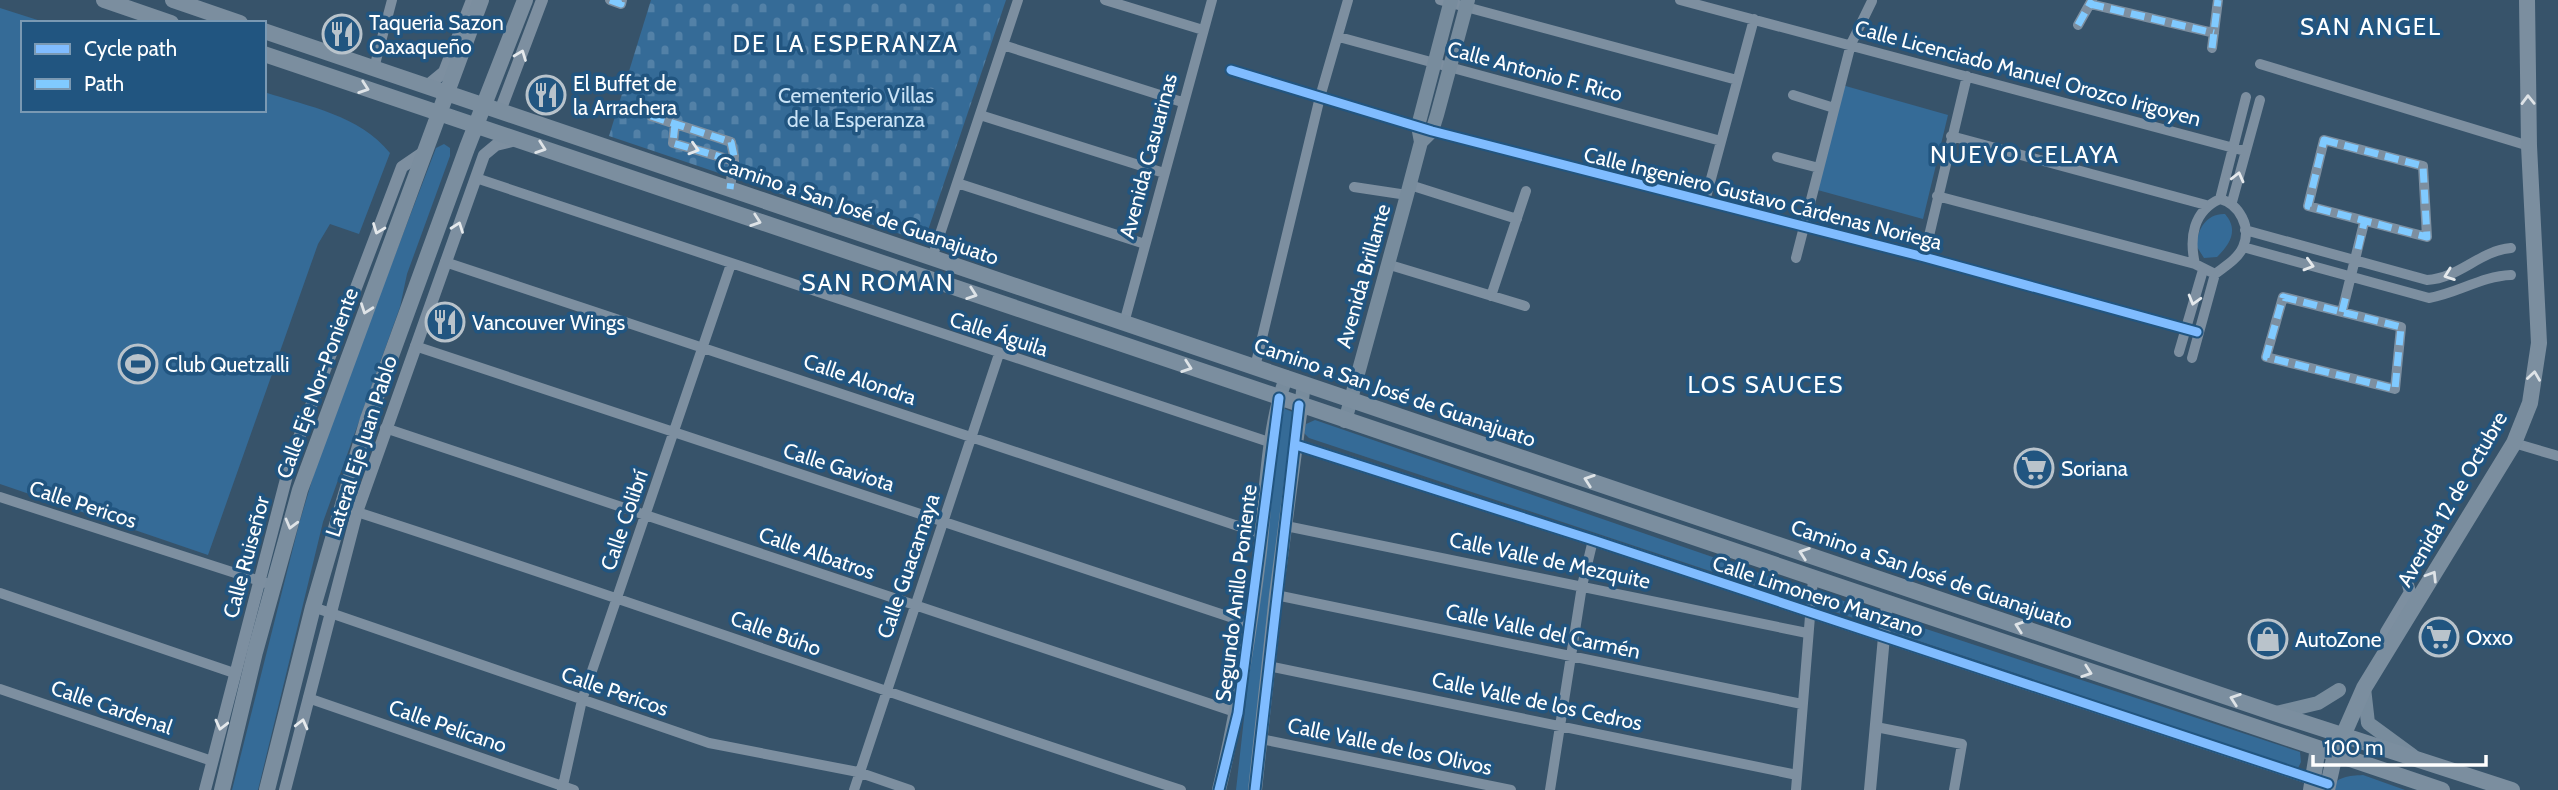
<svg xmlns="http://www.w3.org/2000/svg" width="2558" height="790" viewBox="0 0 2558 790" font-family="Cabin,sans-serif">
<defs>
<pattern id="cemetery-stones" width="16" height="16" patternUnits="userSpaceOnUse" patternTransform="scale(1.75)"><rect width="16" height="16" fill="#356b97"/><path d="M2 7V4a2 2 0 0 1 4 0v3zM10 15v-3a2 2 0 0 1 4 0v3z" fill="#5381a7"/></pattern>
</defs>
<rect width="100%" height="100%" fill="#37536a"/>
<path fill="url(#cemetery-stones)" d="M 651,0 L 1006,0 L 924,242 L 609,136 Z"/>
<path fill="#356b97" d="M 0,8 L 47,23 L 23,23 L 23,110 L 264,110 L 264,92 C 310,107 359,115 390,153 L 359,234 L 330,224 L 318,244 L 208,555 L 0,484 Z
M 1842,85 L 1948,115 L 1923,219 L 1814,189 Z
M 444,144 L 450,148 L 450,156 L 407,274 L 400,307 L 323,522 L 258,790 L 232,790 L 299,524 L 324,440 L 436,148 Z
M 2225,214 C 2239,230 2230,244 2217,257 L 2204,258 L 2197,247 C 2196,230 2207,213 2225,214 Z
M 1283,408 L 1295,413 L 1249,790 L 1236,790 L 1276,432 Z
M 1315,420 L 1791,584 L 1797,590 L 1797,597 L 1794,599 L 1309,438 L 1304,433 L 1306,424 Z
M 1823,595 L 1865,607 L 1869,613 L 1868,623 L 1817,606 L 1817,597 Z
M 1893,621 L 1905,622 L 2300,752 L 2301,762 L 2298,768 L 1889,631 L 1888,625 Z
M 2363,775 L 2405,790 L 2331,790 C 2336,776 2349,776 2363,775 Z"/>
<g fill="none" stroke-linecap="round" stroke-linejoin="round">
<path stroke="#7d8fa0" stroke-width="10" d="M 610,0 L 621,4 L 622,0
M 1105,0 L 1203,30
M 1440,0 L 1737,80
M 1680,0 L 2245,151
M 2090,4 L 2214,33
M 2078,25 L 2092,0
M 1339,37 L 1721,141
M 1003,45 L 1182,102
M 2212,48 L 2218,0
M 2260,64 L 2529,146
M 374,68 L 392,0
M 1231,70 L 1432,131 L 1924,257 L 2197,332
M 1793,95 L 1834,108
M 980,115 L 1164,173
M 651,116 L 731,142 L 734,156 L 730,189
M 675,124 L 673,143 L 734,161
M 1951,136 L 2206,205
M 2324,140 L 2423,166 L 2427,237 L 2308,206 Z
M 1777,157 L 1819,168
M 476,178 L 1272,443
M 957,183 L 1145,244
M 1410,185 L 1517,219
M 1354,187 L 1407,195
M 1937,196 L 2195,264
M 2220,199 C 2239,204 2252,227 2243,247 C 2238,259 2224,267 2215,274 L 2195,264 C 2189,238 2193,211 2220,199 Z
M 2220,199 L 2246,97
M 1705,201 L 1754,19
M 2232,202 L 2260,100
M 2245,230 L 2427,280 C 2460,278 2479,251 2511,248
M 2243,247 L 2429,298 C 2458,293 2482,276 2511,275
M 1924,257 L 1967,76
M 932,258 L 1018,0
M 1796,258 L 1851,44 L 1872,1
M 445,262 L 1262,534
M 1390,265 L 1525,306
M 1491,296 L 1526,191
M 2283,297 L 2401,327 L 2395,389 L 2266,357 Z
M 2342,312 L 2364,223
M 1124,323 L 1212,0
M 415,346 L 1251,624
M 2179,352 L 2203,270
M 2192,358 L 2215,274
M 1255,367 L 1320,97 L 1348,0
M 385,428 L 1238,713
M 2514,443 L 2558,456
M 0,497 L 266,583
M 357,512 C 633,601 905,700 1181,790
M 1286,526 L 1807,633
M 0,593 L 234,673
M 1276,595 L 1802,704
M 313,607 L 709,743 L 858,772 L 910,790
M 1268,666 L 1797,775
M 0,689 L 212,761
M 308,698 L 574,790
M 1876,727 L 1962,744 L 1954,790
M 1261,739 L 1511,790
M 562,790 L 582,700 L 731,264
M 854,790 L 999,354
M 1550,790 L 1582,586 L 1593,540
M 1796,790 L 1813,579"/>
<path stroke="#7d8fa0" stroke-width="12" d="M 427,86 L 444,72 L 472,0
M 500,111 L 542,0
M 1296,445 L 1593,540 L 2321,782
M 2390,645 L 2386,632 L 2410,592 L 2406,578
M 205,790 L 292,456 L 402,167 L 424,152
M 285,790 L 357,512 L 484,155 L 496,145 L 516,140
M 1870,790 L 1887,604"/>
<path stroke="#788c9d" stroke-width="14" d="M 1421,142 L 1432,131 L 1437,115 L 1468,0
M 1345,421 L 1407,195 L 1421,142 L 1418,126 L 1451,0
M 2364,688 L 2368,723 L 2413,756
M 2276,713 L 2318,703 L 2339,690
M 1219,790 C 1238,711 1250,633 1260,552 C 1266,495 1267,432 1286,377
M 1255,790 L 1276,595 L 1304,384"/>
<path stroke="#7b8e9f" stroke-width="16" d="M 104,0 L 171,23
M 173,0 L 240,23
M 264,31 L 2274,713 L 2512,790
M 264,54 L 2442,790
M 222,790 L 255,652 L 300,490 L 481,0
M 267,790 L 313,607 L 368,419 L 467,148 L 525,0
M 2311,790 L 2318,748
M 2327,790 L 2335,754 L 2364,688 L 2514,443 L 2530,403 L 2539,343 L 2529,146 L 2527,0"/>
<path stroke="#80caff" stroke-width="7" stroke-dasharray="14 7" stroke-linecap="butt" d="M 610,0 L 621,4 L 622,0
M 2090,4 L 2214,33
M 2078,25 L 2092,0
M 2212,48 L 2218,0
M 651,116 L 731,142 L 734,156 L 730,189
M 675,124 L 673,143 L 734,161
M 2324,140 L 2423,166 L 2427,237 L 2308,206 Z
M 2358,249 L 2364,223
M 2283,297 L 2401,327 L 2395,389 L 2266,357 Z
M 2342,312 L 2347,292"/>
<defs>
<path id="cycleway" d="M 1231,70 L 1432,131 L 1924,257 L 2197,332
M 1296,445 L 1593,540 L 2328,784
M 1219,790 L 1238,713 L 1279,398
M 1255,790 L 1299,405"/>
</defs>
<use href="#cycleway" stroke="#215580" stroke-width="13"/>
<use href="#cycleway" stroke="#80bcff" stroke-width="9"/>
</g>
<defs><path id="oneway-chevron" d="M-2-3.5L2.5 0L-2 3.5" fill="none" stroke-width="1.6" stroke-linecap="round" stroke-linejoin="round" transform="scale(1.75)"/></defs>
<g stroke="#e5e9ec">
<use href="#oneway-chevron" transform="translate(521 55) rotate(-69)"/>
<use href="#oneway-chevron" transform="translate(694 149) rotate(17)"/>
<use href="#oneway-chevron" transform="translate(2238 177) rotate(-76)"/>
<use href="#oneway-chevron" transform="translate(458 227) rotate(-70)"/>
<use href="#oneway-chevron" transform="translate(378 229) rotate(111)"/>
<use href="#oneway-chevron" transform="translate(2309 265) rotate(16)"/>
<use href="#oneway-chevron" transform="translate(2449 275) rotate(160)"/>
<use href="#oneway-chevron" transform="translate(2194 300) rotate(106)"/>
<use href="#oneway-chevron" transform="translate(302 724) rotate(-76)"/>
<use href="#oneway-chevron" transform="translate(221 725) rotate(104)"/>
</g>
<g stroke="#dee3e7">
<use href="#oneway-chevron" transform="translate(364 88) rotate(19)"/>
<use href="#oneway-chevron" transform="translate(2528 100) rotate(-91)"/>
<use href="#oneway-chevron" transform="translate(541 148) rotate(19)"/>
<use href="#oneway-chevron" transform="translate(756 221) rotate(19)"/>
<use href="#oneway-chevron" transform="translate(972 294) rotate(19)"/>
<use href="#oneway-chevron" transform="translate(366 309) rotate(110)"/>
<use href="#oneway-chevron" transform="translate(1187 367) rotate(19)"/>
<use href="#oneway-chevron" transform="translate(2534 376) rotate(-82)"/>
<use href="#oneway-chevron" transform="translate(1589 480) rotate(-161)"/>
<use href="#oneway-chevron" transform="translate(291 524) rotate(105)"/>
<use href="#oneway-chevron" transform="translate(1804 553) rotate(-161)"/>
<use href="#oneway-chevron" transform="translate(2432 576) rotate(-58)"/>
<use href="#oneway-chevron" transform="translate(2020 626) rotate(-161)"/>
<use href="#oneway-chevron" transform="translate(2087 672) rotate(19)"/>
<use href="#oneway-chevron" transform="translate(2235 699) rotate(-161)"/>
</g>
<defs>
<symbol id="restaurant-ring" viewBox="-11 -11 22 22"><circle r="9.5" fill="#215580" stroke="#b9c3cb" stroke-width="1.5"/><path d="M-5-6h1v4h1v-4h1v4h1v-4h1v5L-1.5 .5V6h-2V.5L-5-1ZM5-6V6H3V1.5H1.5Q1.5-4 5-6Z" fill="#b9c3cb"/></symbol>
<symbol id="stadium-ring" viewBox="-11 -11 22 22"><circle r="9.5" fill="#215580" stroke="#b9c3cb" stroke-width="1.5"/><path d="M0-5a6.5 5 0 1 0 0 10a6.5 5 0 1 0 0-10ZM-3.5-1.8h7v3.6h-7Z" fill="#b9c3cb"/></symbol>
<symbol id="supermarket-ring" viewBox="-11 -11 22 22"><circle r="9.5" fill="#215580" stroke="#b9c3cb" stroke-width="1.5"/><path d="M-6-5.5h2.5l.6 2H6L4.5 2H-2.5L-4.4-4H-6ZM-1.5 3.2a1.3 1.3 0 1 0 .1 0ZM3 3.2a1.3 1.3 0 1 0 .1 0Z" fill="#b9c3cb"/></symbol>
<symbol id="shop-ring" viewBox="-11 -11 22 22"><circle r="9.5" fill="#215580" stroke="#b9c3cb" stroke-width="1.5"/><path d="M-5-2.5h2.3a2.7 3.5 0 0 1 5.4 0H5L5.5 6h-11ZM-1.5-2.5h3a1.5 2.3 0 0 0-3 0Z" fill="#b9c3cb"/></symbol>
</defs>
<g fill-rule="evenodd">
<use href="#restaurant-ring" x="320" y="12" width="44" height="44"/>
<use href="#restaurant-ring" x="524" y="73" width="44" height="44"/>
<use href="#restaurant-ring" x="423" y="300" width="44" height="44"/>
<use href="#stadium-ring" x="116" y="342" width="44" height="44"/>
<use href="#supermarket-ring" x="2012" y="446" width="44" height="44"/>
<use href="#supermarket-ring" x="2417" y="615" width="44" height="44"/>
<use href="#shop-ring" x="2246" y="617" width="44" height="44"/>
</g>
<g text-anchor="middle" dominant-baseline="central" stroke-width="7" stroke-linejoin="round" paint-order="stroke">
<g font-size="21" fill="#fff" stroke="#215580" text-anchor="start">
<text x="369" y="22">Taqueria Sazon<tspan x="369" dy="24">Oaxaqueño</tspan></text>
<text x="573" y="83">El Buffet de<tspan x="573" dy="24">la Arrachera</tspan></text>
<text x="472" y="322">Vancouver Wings</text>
<text x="165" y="364">Club Quetzalli</text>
<text x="2061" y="468">Soriana</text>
<text x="2466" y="637">Oxxo</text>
<text x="2295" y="639">AutoZone</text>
</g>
<g font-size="21" fill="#fff" stroke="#215580">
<text transform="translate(1535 71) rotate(15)">Calle Antonio F. Rico</text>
<text transform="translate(2028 73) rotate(15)">Calle Licenciado Manuel Orozco Irigoyen</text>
<text transform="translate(1148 156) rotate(-75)">Avenida Casuarinas</text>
<text transform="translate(1763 198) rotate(14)">Calle Ingeniero Gustavo Cárdenas Noriega</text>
<text transform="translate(858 210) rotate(19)">Camino a San José de Guanajuato</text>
<text transform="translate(1363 276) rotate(-74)">Avenida Brillante</text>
<text transform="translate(999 334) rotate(18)">Calle Águila</text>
<text transform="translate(860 379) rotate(19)">Calle Alondra</text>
<text transform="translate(317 383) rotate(-70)">Calle Eje Nor-Poniente</text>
<text transform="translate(1395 392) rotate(19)">Camino a San José de Guanajuato</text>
<text transform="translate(361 446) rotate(-72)">Lateral Eje Juan Pablo</text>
<text transform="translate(839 467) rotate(18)">Calle Gaviota</text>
<text transform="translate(2452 499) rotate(-60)">Avenida 12 de Octubre</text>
<text transform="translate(83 504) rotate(18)">Calle Pericos</text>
<text transform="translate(624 520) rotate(-71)">Calle Colibrí</text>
<text transform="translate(817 553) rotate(19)">Calle Albatros</text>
<text transform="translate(246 557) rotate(-75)">Calle Ruiseñor</text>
<text transform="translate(1550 560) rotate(12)">Calle Valle de Mezquite</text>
<text transform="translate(908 566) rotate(-71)">Calle Guacamaya</text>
<text transform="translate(1932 574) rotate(19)">Camino a San José de Guanajuato</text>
<text transform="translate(1236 593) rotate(-83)">Segundo Anillo Poniente</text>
<text transform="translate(1818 596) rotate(18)">Calle Limonero Manzano</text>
<text transform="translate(1543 631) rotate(12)">Calle Valle del Carmén</text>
<text transform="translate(776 633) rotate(20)">Calle Búho</text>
<text transform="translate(615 691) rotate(19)">Calle Pericos</text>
<text transform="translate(1537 701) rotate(12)">Calle Valle de los Cedros</text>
<text transform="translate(112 707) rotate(19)">Calle Cardenal</text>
<text transform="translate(448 726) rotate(19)">Calle Pelícano</text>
<text transform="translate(1390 746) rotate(12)">Calle Valle de los Olivos</text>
</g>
<g font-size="21" fill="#cae3f6" stroke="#215580">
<text x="856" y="95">Cementerio Villas<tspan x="856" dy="24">de la Esperanza</tspan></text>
</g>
<g font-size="24" letter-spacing="2" fill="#fff" stroke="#215580">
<text x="2371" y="26">SAN ANGEL</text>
<text x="846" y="43">DE LA ESPERANZA</text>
<text x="2025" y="154">NUEVO CELAYA</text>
<text x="878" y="282">SAN ROMAN</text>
<text x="1766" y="384">LOS SAUCES</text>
</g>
</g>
<rect x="21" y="21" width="245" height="91" fill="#215580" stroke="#7a99b3" stroke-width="2"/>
<rect x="35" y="44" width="35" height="10" fill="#80bcff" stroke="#7a99b3" stroke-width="2"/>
<text x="84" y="56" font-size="21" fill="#ffffff">Cycle path</text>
<rect x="35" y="79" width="35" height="10" fill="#80caff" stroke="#7a99b3" stroke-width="2"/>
<text x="84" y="91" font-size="21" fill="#ffffff">Path</text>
<path d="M2313 755v10h173v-10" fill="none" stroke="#ffffff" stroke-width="3.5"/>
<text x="2324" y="755" font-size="21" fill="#ffffff" stroke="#215580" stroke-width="5" paint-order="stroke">100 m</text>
</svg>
